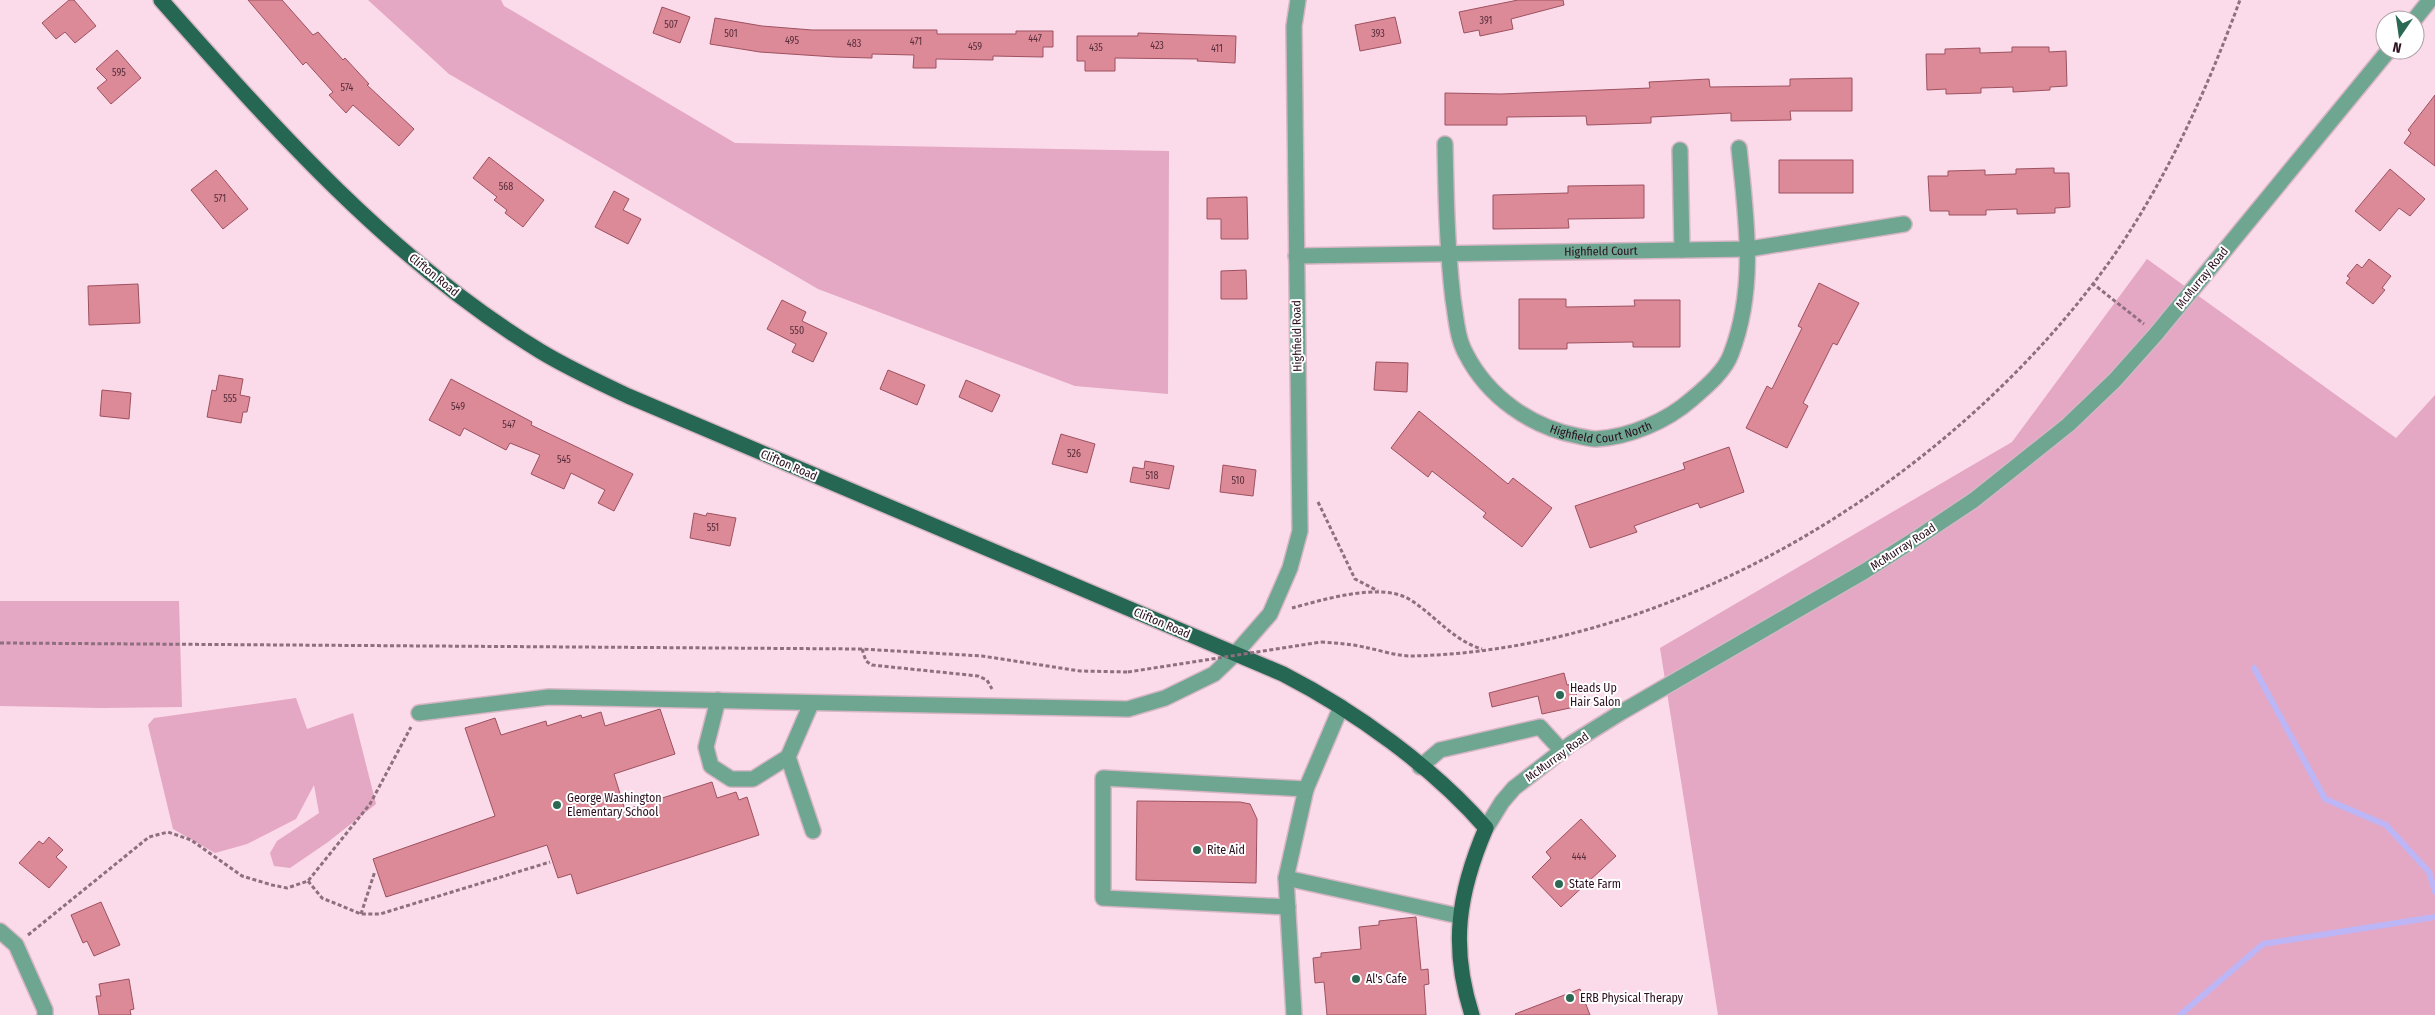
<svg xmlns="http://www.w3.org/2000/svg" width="2435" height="1015" viewBox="0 0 2435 1015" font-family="'Fira Sans Condensed',sans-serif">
<rect width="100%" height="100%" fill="#fbdae9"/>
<path fill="#e4a7c4" d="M 368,0 L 501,0 L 504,6 L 735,143 L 1169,151 L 1168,394 L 1075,386 L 818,289 L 449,74 Z
M 2147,259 L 2396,438 L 2435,395 L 2435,1015 L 1718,1015 L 1660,648 L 2012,442 Z
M 0,601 L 179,601 L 182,707 L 102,708 L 0,706 Z
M 296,698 L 307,729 L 353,713 L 376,804 L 328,842 L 290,868 L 274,866 L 270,853 L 277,841 L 319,813 L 314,785 L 296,819 L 247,844 L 215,853 L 173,829 L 148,725 L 154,718 Z"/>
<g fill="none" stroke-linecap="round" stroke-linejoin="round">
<path stroke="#bdb6f6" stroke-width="6" d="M 2254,668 L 2325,799 L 2386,825 L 2429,872 L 2435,892
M 2180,1015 L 2263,944 L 2435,917"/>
</g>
<path fill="#dd8a98" stroke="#9d5160" d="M 69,0 L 74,0 L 96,26 L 75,43 L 65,32 L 56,39 L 42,23 Z
M 248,0 L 282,0 L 313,35 L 318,32 L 343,60 L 345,58 L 369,84 L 367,85 L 414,129 L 399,146 L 353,105 L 346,113 L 329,95 L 333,92 L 306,62 L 303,65 Z
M 1518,0 L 1563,0 L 1564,5 L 1511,19 L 1513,29 L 1480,36 L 1479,30 L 1464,33 L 1459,12 Z
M 662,7 L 690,17 L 680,43 L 653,33 Z
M 1395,17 L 1401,43 L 1360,51 L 1355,25 Z
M 715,18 L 762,26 L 812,30 L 937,30 L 937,34 L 1016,34 L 1016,31 L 1053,31 L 1053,47 L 1043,47 L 1043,57 L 993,56 L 993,60 L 936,59 L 936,68 L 913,68 L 914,55 L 872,54 L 872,58 L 835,57 L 760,52 L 710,44 Z
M 1138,33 L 1236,36 L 1235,63 L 1197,61 L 1198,59 L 1115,58 L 1115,71 L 1085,71 L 1085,61 L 1077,61 L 1077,36 L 1138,36 Z
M 2012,47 L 2049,47 L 2049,52 L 2066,51 L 2067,86 L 2050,87 L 2050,90 L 2013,92 L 2013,87 L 1981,88 L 1981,93 L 1946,94 L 1946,89 L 1927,90 L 1926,54 L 1945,54 L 1945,49 L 1980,48 L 1980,53 L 2012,52 Z
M 117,50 L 141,78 L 111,104 L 97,88 L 107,80 L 96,69 Z
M 1852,78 L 1852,111 L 1790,111 L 1791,120 L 1731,121 L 1731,113 L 1651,117 L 1651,123 L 1587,125 L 1586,116 L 1507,117 L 1507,125 L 1445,125 L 1445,93 L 1501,94 L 1650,88 L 1649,82 L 1709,79 L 1710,87 L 1790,86 L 1790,79 Z
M 2435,95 L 2435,166 L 2404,143 L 2411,133 L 2408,130 Z
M 489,157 L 544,200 L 523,227 L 505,213 L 507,210 L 494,200 L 497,197 L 473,178 Z
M 1779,160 L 1853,160 L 1853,193 L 1779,193 Z
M 2054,168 L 2054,173 L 2069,173 L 2070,207 L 2055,208 L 2055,213 L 2017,214 L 2017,209 L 1986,210 L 1986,215 L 1949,215 L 1949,211 L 1930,211 L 1928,176 L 1948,176 L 1948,171 L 1985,170 L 1985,175 L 2016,174 L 2016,169 Z
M 2390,169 L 2425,199 L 2410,216 L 2399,208 L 2380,231 L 2355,211 Z
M 216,170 L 248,209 L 223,229 L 191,190 Z
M 1644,185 L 1644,218 L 1568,219 L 1569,228 L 1493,229 L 1493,195 L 1568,193 L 1568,186 Z
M 614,191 L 629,199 L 623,210 L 641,219 L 628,244 L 595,227 Z
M 1247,197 L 1248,239 L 1221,239 L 1221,219 L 1207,219 L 1207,198 Z
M 2369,259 L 2391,276 L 2382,288 L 2385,290 L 2373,304 L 2346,283 L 2350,278 L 2347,276 L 2357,264 L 2362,268 Z
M 1246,270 L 1247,299 L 1221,299 L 1221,271 Z
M 1819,283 L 1859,303 L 1837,345 L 1833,343 L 1803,403 L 1808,406 L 1787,448 L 1746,428 L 1767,386 L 1772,389 L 1802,328 L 1798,326 Z
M 138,284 L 140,323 L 89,325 L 88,286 Z
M 1519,299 L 1566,299 L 1566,307 L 1635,306 L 1634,300 L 1680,300 L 1680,347 L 1633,347 L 1633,342 L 1567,343 L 1567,349 L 1519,349 Z
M 782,300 L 806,312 L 802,321 L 827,333 L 813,362 L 792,352 L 796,344 L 767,329 Z
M 1376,362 L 1408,363 L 1407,392 L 1374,390 Z
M 888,370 L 925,385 L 917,405 L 880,389 Z
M 219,375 L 243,379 L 240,395 L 250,397 L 247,412 L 243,412 L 241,423 L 207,417 L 212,390 L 216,391 Z
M 451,379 L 532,422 L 531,425 L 633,474 L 614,511 L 598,503 L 605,490 L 571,473 L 564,489 L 531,474 L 540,455 L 510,443 L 506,450 L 464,428 L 460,436 L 429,420 Z
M 966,380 L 1000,395 L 992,412 L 959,397 Z
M 102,390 L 131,393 L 129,419 L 100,416 Z
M 1419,411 L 1508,484 L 1513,478 L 1552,508 L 1522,547 L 1483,517 L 1486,513 L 1432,471 L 1428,477 L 1391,448 Z
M 1061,434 L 1095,444 L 1087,473 L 1052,464 Z
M 1729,447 L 1744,492 L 1700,508 L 1698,503 L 1634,526 L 1637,532 L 1590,548 L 1575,506 L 1685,469 L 1683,463 Z
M 1145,461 L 1174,466 L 1169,489 L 1130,482 L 1133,467 L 1144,469 Z
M 1223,465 L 1256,470 L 1253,496 L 1220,492 Z
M 694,513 L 706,516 L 707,513 L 736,518 L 730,546 L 690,538 Z
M 1564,673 L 1567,685 L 1574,684 L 1579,706 L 1542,714 L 1538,696 L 1492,707 L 1489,693 Z
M 660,709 L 675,754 L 614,774 L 625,810 L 712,782 L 717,798 L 736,792 L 739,800 L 747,797 L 759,835 L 577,894 L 571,874 L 558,878 L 547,845 L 386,897 L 373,859 L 495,816 L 465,728 L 495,718 L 501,735 L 546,721 L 547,726 L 581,715 L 582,718 L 601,712 L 605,726 Z
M 1137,801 L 1240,802 L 1250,804 L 1257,819 L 1256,883 L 1136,880 Z
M 1581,819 L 1616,856 L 1561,907 L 1532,877 L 1551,858 L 1546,852 Z
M 49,837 L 63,850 L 56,857 L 67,867 L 49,888 L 19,863 L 39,841 L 43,844 Z
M 101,902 L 120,945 L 94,956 L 87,941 L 83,943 L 71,915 Z
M 1416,917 L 1421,970 L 1428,969 L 1429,984 L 1424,985 L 1426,1015 L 1327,1015 L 1324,982 L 1315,983 L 1313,958 L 1321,957 L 1321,953 L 1361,949 L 1359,927 L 1379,925 L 1379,921 Z
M 129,979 L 134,1009 L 130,1010 L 131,1015 L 99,1015 L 96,996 L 101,996 L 99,984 Z
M 1580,989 L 1590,1015 L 1516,1015 L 1515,1014 Z"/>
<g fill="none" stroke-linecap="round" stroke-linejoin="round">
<defs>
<g id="minor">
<path d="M 2414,20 L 2430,0"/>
<path id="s1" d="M 1445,144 C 1446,196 1447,248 1453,299 C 1456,317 1457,338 1466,354 C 1488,397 1531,427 1578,436 C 1583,437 1590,439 1596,439 C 1630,437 1667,421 1692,399 C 1706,387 1725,371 1731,354 C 1757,287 1746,217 1739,148"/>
<path d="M 1680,150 L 1682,250"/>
<path id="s2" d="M 1296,256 L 1749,249 L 1904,224"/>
<path d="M 718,700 L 706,747 L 711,766 L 731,779 L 753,779 L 788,757 L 811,704"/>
<path d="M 419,713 L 549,697 L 1128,709 L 1165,698 L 1214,674 L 1235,654 L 1270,614 L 1290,568 L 1300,531 L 1294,26 L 1298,0"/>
<path d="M 788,757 L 813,831"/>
<path d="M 1420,767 L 1440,750 L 1540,727 L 1562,751"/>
<path d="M 1306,789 L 1286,878 L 1459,916"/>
<path d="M 1486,828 L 1502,802 L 1514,788 L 1572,743 L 1620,713 L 1865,571 L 1920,536 L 1974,500 L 2068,425 L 2115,380 L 2156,334 L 2389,50"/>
<path d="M 1286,878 L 1294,1015"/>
<path d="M 1288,907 L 1103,898 L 1103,778 L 1306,789 L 1341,707"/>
<path d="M 0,931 L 16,945 L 45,1010 L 45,1015"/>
</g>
<path id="major" d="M 161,0 C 275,129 392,261 540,351 C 568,368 598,382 628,396 L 1283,674 C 1355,711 1433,767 1486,828 C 1458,893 1450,947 1472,1015"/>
</defs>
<use href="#minor" stroke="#d6b5c4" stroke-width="18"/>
<use href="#major" stroke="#d6b5c4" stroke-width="18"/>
<path stroke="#8d6f7e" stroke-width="3" stroke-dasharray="4 2.5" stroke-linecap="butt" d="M 2092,283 L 2144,324
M 1318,502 L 1355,579 L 1378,591
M 1292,608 C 1322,600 1380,582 1409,599 C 1435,615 1452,640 1482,649
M 1321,642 C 1336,643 1350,644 1364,647 C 1379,650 1396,656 1412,656 C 1680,650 1956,476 2110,261 C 2166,181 2206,92 2240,0
M 0,643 L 862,649 L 982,656 L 1080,671 L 1128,672
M 862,649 L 866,661 L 872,665 L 978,676 L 987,680 L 992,689
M 308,881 L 322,898 L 361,914 L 380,914 L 550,862
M 361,914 L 375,871
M 28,935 L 149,837 L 168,832 L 191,840 L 242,876 L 272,885 L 287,888 L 308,881 L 370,804 L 411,727"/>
<use href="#minor" stroke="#6ea691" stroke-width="15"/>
<use href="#major" stroke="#256752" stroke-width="15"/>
<path stroke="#8d6f7e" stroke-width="3" stroke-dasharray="4 2.5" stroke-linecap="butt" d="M 1128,672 L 1321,642"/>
</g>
<g fill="#2c6955" stroke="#fff" stroke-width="2">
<circle cx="1560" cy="695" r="5"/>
<circle cx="557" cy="805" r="5"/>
<circle cx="1197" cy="850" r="5"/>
<circle cx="1559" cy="884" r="5"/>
<circle cx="1356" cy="979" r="5"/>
<circle cx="1570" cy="998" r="5"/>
</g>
<g text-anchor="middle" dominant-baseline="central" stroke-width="4" stroke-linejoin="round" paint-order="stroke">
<g font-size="10" fill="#582e3c">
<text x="1486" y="21">391</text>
<text x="671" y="25">507</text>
<text x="731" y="34">501</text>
<text x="1378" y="34">393</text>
<text x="1035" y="39">447</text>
<text x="792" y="41">495</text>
<text x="916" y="42">471</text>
<text x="854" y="44">483</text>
<text x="1157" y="46">423</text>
<text x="975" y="47">459</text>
<text x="1096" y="48">435</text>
<text x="1217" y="49">411</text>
<text x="119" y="73">595</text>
<text x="347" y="88">574</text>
<text x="506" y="187">568</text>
<text x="220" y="199">571</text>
<text x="797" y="331">550</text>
<text x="230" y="399">555</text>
<text x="458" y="407">549</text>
<text x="509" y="425">547</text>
<text x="1074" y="454">526</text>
<text x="564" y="460">545</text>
<text x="1152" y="476">518</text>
<text x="1238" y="481">510</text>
<text x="713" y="528">551</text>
<text x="1579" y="857">444</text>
</g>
<g font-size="12" fill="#2b0f1e" stroke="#fff">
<text stroke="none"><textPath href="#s2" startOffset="305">Highfield Court</textPath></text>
<text transform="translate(434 275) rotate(39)">Clifton Road</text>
<text transform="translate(2202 278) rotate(-51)">McMurray Road</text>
<text transform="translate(1297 336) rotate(-91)">Highfield Road</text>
<text stroke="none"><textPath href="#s1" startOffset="379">Highfield Court North</textPath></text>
<text transform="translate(789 465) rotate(23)">Clifton Road</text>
<text transform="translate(1903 547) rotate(-33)">McMurray Road</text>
<text transform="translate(1162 623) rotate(23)">Clifton Road</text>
<text transform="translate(1557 757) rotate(-36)">McMurray Road</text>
</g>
<g font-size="12" fill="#2b0f1e" stroke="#fff" text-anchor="start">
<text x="1570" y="688">Heads Up<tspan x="1570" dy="14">Hair Salon</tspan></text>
<text x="567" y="798">George Washington<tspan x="567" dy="14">Elementary School</tspan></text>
<text x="1207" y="850">Rite Aid</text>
<text x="1569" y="884">State Farm</text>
<text x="1366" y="979">Al's Cafe</text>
<text x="1580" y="998">ERB Physical Therapy</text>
</g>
</g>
<g transform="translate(2400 35) rotate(193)"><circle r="24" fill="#ffffff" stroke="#aa9fa5"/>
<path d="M0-4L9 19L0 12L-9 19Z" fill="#2c6955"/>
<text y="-8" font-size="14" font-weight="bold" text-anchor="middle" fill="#2b0f1e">N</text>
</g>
</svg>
